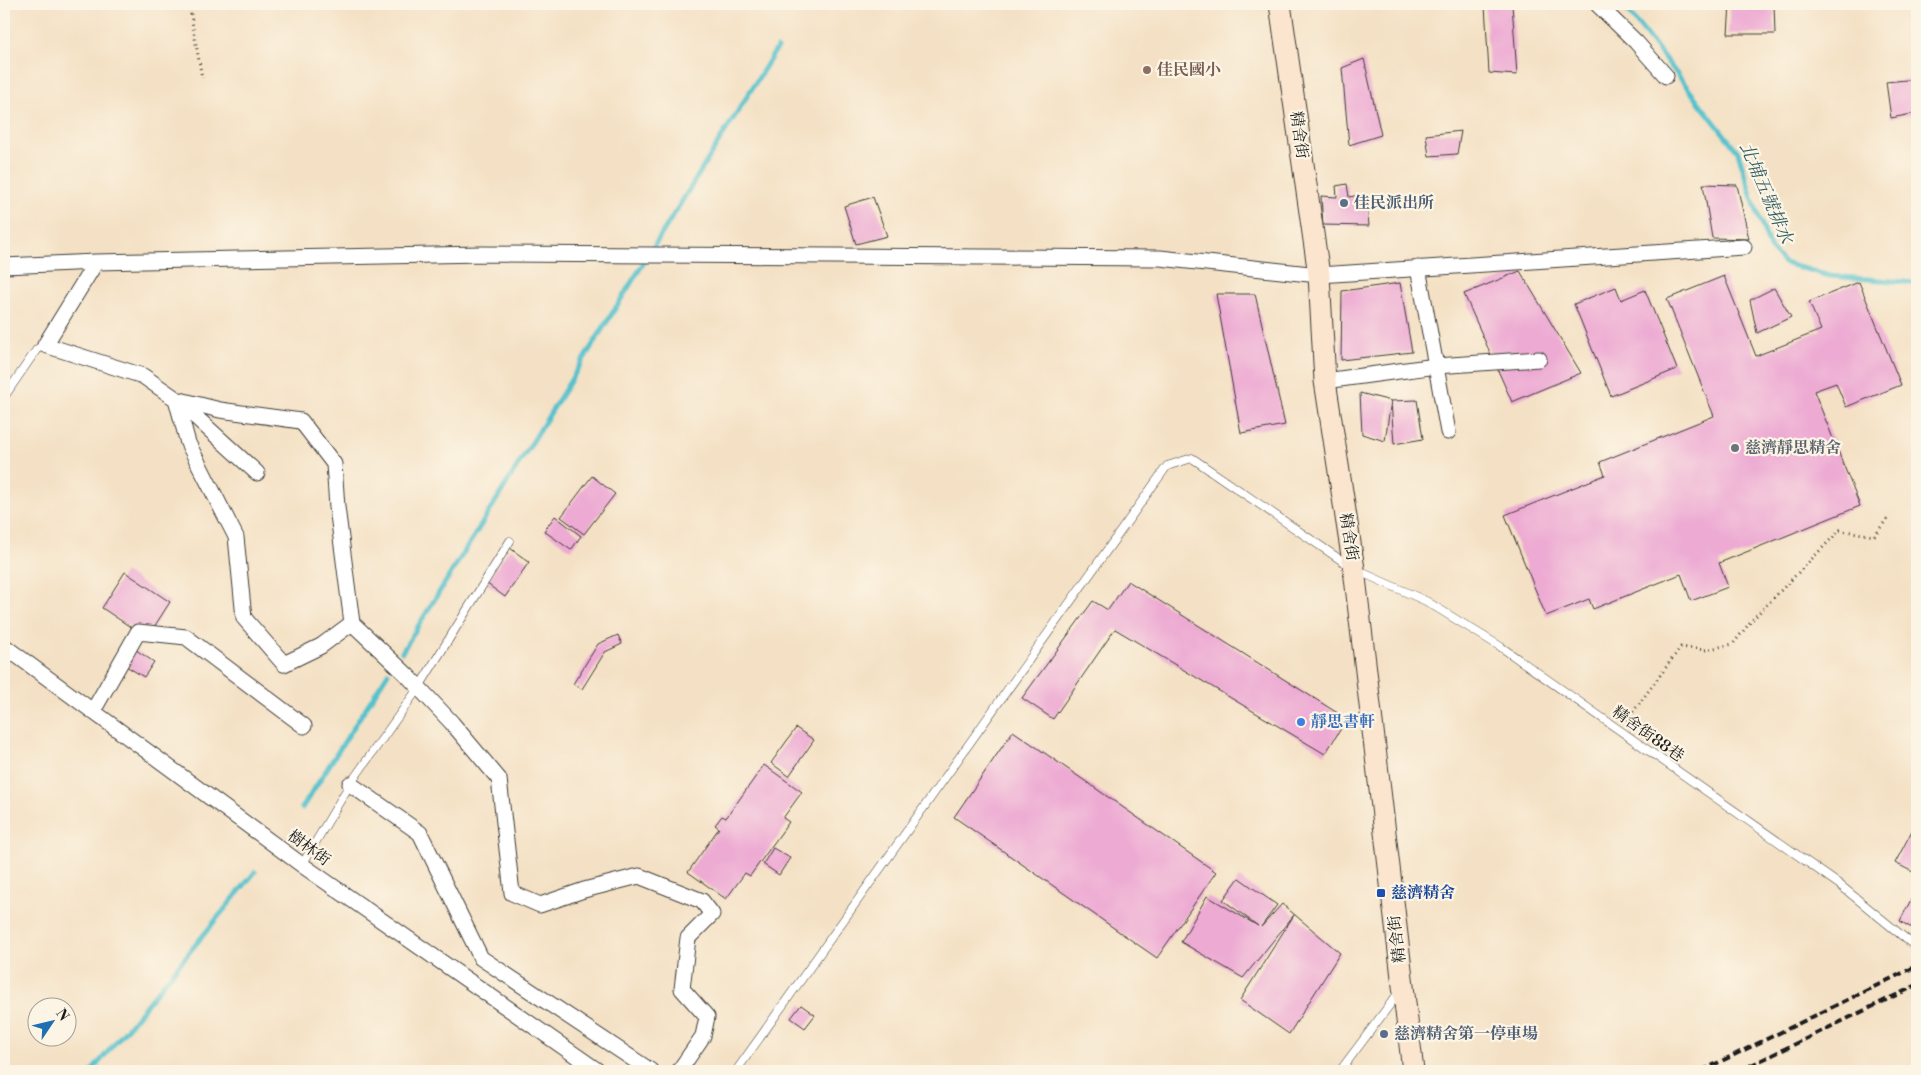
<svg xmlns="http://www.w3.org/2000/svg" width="1921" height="1075" viewBox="0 0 1921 1075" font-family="'Libre Bodoni','Noto Serif TC',serif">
<rect width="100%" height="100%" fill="#fcf5e5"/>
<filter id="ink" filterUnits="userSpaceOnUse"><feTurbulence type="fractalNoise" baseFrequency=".02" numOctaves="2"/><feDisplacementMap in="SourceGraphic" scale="10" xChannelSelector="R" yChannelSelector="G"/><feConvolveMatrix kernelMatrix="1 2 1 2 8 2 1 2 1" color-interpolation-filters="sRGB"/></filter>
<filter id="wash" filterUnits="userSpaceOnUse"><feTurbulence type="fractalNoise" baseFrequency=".0096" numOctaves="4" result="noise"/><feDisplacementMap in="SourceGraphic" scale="20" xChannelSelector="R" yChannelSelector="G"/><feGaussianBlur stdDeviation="1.12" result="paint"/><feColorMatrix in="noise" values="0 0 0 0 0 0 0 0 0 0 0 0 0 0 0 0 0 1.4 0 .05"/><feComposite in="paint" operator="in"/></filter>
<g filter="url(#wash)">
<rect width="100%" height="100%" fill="#f4e1c5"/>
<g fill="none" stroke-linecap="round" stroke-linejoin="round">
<path stroke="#54c1cc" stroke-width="5" d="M 1622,4 L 1738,152 L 1751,195 L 1770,248 L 1784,263 L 1830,276 L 1917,283
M 402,652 L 777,48
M 302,808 L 388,673
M 92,1071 L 255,872"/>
</g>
<g id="blocks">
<path fill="#edaad3" d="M 1512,4 L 1517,75 L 1489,73 L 1485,5 Z
M 1730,4 L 1774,4 L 1775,34 L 1728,34 Z
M 1364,59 L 1381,135 L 1349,145 L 1342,68 Z
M 1917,79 L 1917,113 L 1891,118 L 1886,82 Z
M 1461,131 L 1457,154 L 1429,156 L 1426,135 Z
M 1347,184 L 1349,197 L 1366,194 L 1369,226 L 1323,225 L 1321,196 L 1337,197 L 1336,186 Z
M 1703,184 L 1737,185 L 1749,239 L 1712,238 Z
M 873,197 L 887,236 L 856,244 L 844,206 Z
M 1520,271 L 1581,373 L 1512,402 L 1464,294 Z
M 1724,276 L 1756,356 L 1821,330 L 1809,302 L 1859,282 L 1901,385 L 1846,407 L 1836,383 L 1814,391 L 1860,506 L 1719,563 L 1728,587 L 1691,601 L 1681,574 L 1593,609 L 1589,599 L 1546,616 L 1505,515 L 1605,475 L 1600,462 L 1714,416 L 1667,299 Z
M 1400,283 L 1412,352 L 1341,360 L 1342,291 Z
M 1616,287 L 1621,300 L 1645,290 L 1677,369 L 1611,396 L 1574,304 Z
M 1774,288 L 1791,317 L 1757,333 L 1750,300 Z
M 1216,294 L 1255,294 L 1285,425 L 1241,433 Z
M 1360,393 L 1391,401 L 1417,400 L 1423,439 L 1394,444 L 1391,401 L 1385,441 L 1362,434 Z
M 592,476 L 615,494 L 584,534 L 561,517 Z
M 555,516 L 581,536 L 571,550 L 544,531 Z
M 510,548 L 529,562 L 505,597 L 486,583 Z
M 125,572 L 170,602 L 147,638 L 102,608 Z
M 1128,581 L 1347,719 L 1325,754 L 1115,629 L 1053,719 L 1022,698 L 1093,601 L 1108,610 Z
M 618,635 L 622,644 L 605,652 L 582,689 L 573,684 L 598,644 Z
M 136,650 L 154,662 L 144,677 L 126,666 Z
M 796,728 L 814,740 L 789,776 L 771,763 Z
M 1013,731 L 1216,872 L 1157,958 L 954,817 Z
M 764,765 L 802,792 L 783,818 L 789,822 L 750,876 L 745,873 L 726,899 L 688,872 L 719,828 L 715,825 L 722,816 L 726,818 Z
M 1915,825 L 1917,826 L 1917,874 L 1895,863 Z
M 773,848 L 790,858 L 779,875 L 763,864 Z
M 1239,878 L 1277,905 L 1261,927 L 1282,904 L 1340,953 L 1289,1034 L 1240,1000 L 1294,915 L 1243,978 L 1181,942 L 1207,896 L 1258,926 L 1223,900 Z
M 1917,888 L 1917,927 L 1910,927 L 1900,921 Z
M 801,1005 L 815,1015 L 805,1028 L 791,1018 Z"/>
</g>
</g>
<g filter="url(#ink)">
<use href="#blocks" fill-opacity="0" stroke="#3c3a35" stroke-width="1"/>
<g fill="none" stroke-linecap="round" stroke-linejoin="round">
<defs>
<path id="lane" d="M 4,397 L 37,349 L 45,345
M 302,865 L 350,784 L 419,687 L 510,541
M 736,1071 L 1167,466 L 1192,458 L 1354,569 L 1426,601 L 1501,647 L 1840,885 L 1911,943 L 1917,943
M 1340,1071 L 1400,991"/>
<path id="street" d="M 1597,4 L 1636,42 L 1666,76
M 96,262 L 45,345 L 143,376 L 176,399 L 257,473
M 4,266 L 96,262 L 481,254 L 1160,258 L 1319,275 L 1744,247
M 1418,268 L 1448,432
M 1325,381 L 1436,366 L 1539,359
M 352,623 L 337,507 L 334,464 L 301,421 L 220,410 L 176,399 L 188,443 L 236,537 L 244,618 L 284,664 L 321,646 L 352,623 L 408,676 L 452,723 L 499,779 L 512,893 L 540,905 L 584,890 L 639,876 L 702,901 L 712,914 L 688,938 L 682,989 L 707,1017 L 703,1036 L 679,1071
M 4,646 L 302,865 L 598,1071
M 93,711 L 138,632 L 186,637 L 304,726
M 350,784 L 420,833 L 481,958 L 651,1071"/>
<path id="secondary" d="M 1280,4 L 1319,275 L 1325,381 L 1354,569 L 1413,1071"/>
</defs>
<use href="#lane" stroke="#3c3a35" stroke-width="9"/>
<use href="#street" stroke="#3c3a35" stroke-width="17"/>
<use href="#secondary" stroke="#3c3a35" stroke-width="23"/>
<path stroke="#3c3a35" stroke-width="3" stroke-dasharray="1 4" stroke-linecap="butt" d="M 189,4 L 202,78
M 1627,720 L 1681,647 L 1705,650 L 1733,644 L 1752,620 L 1840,530 L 1874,536 L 1887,519"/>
<use href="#lane" stroke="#fff" stroke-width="8"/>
<use href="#street" stroke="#fff" stroke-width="15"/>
<use href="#secondary" stroke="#fbe5cf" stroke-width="21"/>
<path stroke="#1c1c1c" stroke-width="4" stroke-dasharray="8 4" stroke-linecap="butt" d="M 1701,1071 L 1917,966
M 1739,1071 L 1917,985"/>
</g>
</g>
<circle fill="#8d6e63" stroke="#fcf5e5" stroke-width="2" cx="1147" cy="70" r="5"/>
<g fill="#5c6f8a" stroke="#fcf5e5" stroke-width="2">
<circle cx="1344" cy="203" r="5"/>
<circle cx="1384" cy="1034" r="5"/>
</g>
<circle fill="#6b7280" stroke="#fcf5e5" stroke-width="2" cx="1735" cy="448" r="5"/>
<circle fill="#3f7fe0" stroke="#fcf5e5" stroke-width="2" cx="1301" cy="722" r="5"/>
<rect fill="#1a4fb4" stroke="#fcf5e5" stroke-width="2" x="1376" y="888" width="10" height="10" rx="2.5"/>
<g text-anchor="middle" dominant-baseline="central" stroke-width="4.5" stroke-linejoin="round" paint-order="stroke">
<g font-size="16" font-weight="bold" fill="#785e54" stroke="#fcf5e5" text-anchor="start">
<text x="1157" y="70">佳民國小</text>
</g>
<g font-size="16" fill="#1c1c1c" stroke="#fcf5e5">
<text transform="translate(1299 135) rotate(82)">精舍街</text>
<text transform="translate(1349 537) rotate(81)">精舍街</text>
<text transform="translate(1648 734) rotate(35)">精舍街88巷</text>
<text transform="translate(309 848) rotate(36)">樹林街</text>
<text transform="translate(1397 939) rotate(-97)">精舍街</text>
</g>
<g font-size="16" font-weight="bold" fill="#4e5e75" stroke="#fcf5e5" text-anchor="start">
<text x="1354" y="203">佳民派出所</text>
<text x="1394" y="1034">慈濟精舍第一停車場</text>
</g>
<g font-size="16" font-weight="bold" fill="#5b616d" stroke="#fcf5e5" text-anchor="start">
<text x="1745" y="448">慈濟靜思精舍</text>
</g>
<g font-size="16" font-weight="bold" fill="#366cbe" stroke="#fcf5e5" text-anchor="start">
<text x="1311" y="722">靜思書軒</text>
</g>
<g font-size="16" font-weight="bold" fill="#164399" stroke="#fcf5e5" text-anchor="start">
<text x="1391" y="893">慈濟精舍</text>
</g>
<g font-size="18" font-style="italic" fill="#325e62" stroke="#fcf5e5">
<text transform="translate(1766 193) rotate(67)">北埔五號排水</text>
</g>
</g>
<rect width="1921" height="1075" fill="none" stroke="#fcf5e5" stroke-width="20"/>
<g transform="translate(52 1022) rotate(55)"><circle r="24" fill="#fcf5e5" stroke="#a29e95"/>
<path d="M0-4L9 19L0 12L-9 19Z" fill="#1f6fb2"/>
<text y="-8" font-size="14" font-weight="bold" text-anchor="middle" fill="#1c1c1c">N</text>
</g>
</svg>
